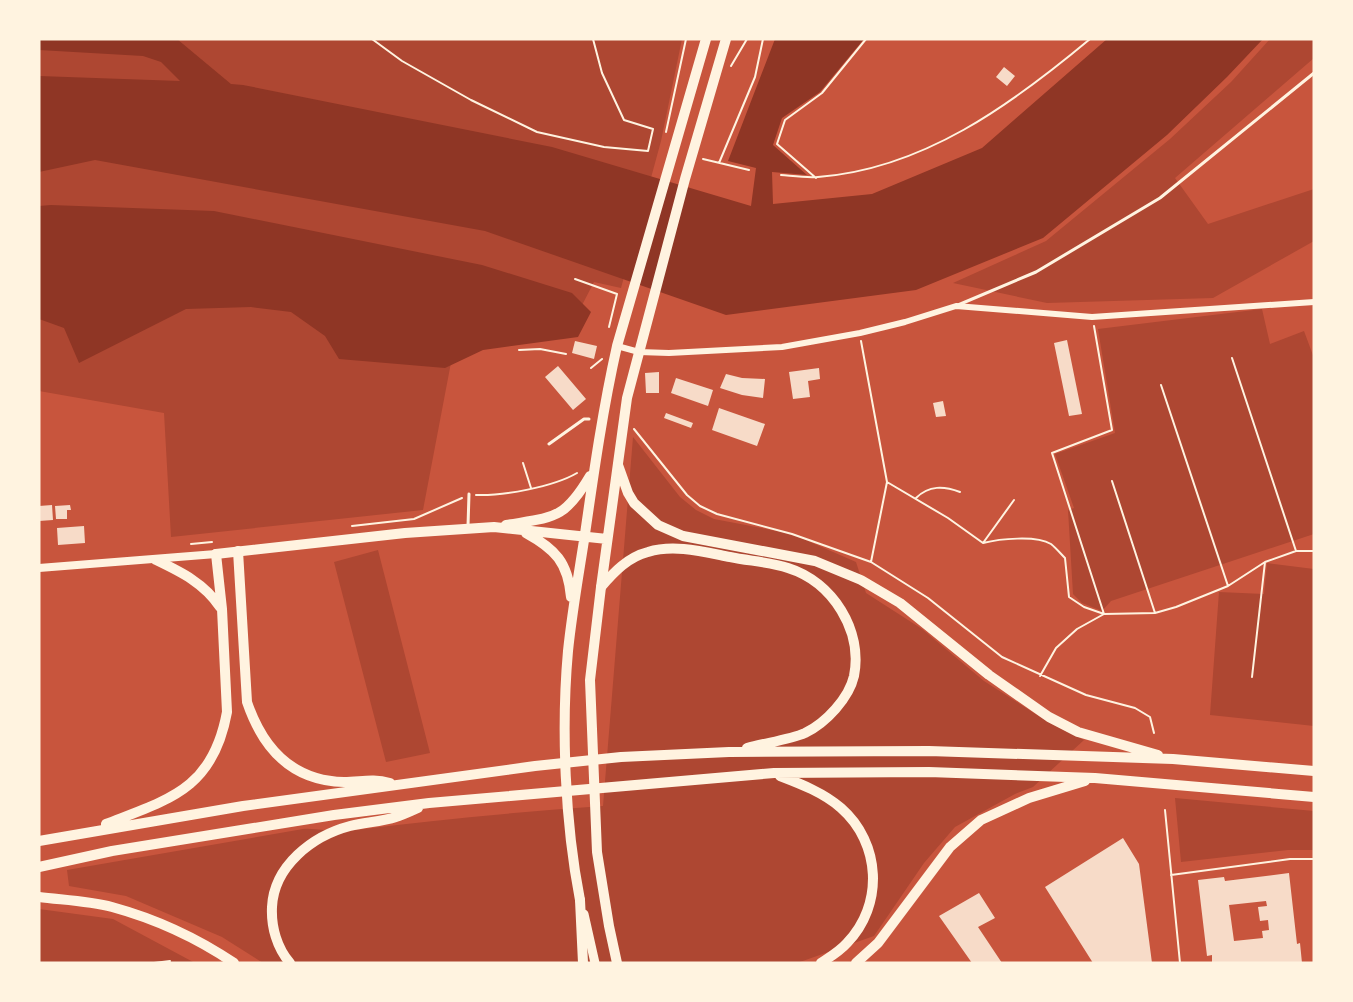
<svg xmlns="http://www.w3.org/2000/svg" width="1353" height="1002" viewBox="0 0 1353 1002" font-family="'Golos Text',sans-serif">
<rect width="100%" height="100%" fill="#c8553d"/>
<path fill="#ae4732" d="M 39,39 L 682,39 L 661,141 L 621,288 L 594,282 L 565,338 L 453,352 L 423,510 L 171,537 L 164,413 L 39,391 Z
M 1270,39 L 1314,39 L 1314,58 L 1175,178 L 1208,224 L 1314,189 L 1314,241 L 1213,298 L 1047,303 L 953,283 L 1046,241 L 1170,139 L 1231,82 Z
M 1262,309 L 1270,344 L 1304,331 L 1314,358 L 1314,534 L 1111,601 L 1102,611 L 1082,603 L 1073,594 L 1068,510 L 1074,508 L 1055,454 L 1115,433 L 1098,329 Z
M 633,437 L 680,497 L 696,510 L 714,519 L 792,534 L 856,562 L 866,593 L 922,629 L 984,681 L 1048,722 L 1084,740 L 1033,787 L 1015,794 L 955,827 L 924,863 L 874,936 L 797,963 L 263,963 L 222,937 L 126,896 L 69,886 L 67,870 L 303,829 C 318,828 333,833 348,831 C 433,820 518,812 603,806 Z
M 378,550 L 430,753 L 386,762 L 334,562 Z
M 1267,563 L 1314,569 L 1314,726 L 1210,715 L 1219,592 L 1264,594 Z
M 1175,798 L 1314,811 L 1314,850 L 1288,850 L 1181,862 Z
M 39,909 L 113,919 L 195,963 L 39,963 Z"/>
<path fill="#8f3625" d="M 39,39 L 177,39 L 231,84 L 243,85 L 552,147 L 751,206 L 756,168 L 728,161 L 775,39 L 864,39 L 820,92 L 782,118 L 773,145 L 807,175 L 772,172 L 773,204 L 872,194 L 982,148 L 1107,39 L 1263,39 L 1227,77 L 1167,135 L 1043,238 L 916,290 L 726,315 L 485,231 L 95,160 L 39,172 L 39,76 L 180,81 L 161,62 L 143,56 L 39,50 Z
M 51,205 L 214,211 L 482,265 L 572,293 L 591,312 L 578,337 L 483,350 L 445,368 L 339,359 L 325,336 L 291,312 L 251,307 L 186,309 L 79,363 L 64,328 L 39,319 L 39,206 Z"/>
<path fill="#f7dbc8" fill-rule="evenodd" d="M 1004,67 L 1015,76 L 1007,86 L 996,77 Z
M 1067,340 L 1082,414 L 1069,416 L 1054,343 Z
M 575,341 L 597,346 L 594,359 L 572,353 Z
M 558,366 L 586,399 L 573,410 L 545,377 Z
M 819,368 L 820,379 L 808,381 L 810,397 L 793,399 L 789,372 Z
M 659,372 L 659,393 L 646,393 L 645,373 Z
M 726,374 L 742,378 L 765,379 L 763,398 L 742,395 L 720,388 Z
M 676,378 L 713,390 L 708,406 L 671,393 Z
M 943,401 L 946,416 L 936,417 L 933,403 Z
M 719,408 L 765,424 L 757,446 L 712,430 Z
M 666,413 L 693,423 L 691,428 L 664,418 Z
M 52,505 L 53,520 L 39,521 L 39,506 Z
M 70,505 L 71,510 L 67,510 L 67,519 L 56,519 L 55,506 Z
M 84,526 L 85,543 L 58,545 L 57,528 Z
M 1123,838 L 1139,864 L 1152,963 L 1093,963 L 1045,887 Z
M 1289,873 L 1297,944 L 1300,943 L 1302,963 L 1212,963 L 1212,955 L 1207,956 L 1198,880 L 1224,877 L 1225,881 ZM 1266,901 L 1267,906 L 1258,907 L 1260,921 L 1268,920 L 1269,930 L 1262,931 L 1263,938 L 1234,941 L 1229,905 Z
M 979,893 L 995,918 L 978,927 L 1002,963 L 972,963 L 939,916 Z"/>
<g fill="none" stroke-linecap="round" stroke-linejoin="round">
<path stroke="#fff3e0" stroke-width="2" d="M 372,39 L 402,61 L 471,100 L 537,132 L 604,147 L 648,151 L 653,129 L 624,120 L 602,73 L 593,39
M 731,66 L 747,39
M 666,132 L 686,39
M 703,159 L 749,170
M 719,163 L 755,77 L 763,39
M 781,175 C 793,176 806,178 818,177 C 923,169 1011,105 1090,39
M 816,178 L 777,144 L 785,120 L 822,93 L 866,39
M 575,279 L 617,294 L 609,327
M 1094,326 L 1112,430 L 1052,453 L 1104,614
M 861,341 L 887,482 L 871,562
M 519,350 L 540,349 L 566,354
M 1232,358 L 1296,551
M 591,368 L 602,359
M 1161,385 L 1228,586
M 634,429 L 687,495 L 700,506 L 717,514 L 792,534 L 871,562 L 928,598 L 1002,657 L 1086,695 L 1135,708 L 1150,717 L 1154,733
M 523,463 L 531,488
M 1112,481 L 1155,613
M 887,482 L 948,518 L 983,543
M 476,495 C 503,496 553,487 577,473
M 916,498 C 929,485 944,486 960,492
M 352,526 L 414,519 L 462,498
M 983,543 C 999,539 1036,535 1051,544 C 1056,548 1061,554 1065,558 L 1069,597 L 1084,607 L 1104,614
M 983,543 L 1014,500
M 191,544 L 212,542
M 1040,676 L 1056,648 L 1077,629 L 1104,614 L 1155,613 L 1176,607 L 1228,586 L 1265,562 L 1296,551 L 1314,551
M 1252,677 L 1265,562
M 1165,810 L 1180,963
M 1171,875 L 1290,859 L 1314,859
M 154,963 L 170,961"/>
<path stroke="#fff3e0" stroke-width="3" d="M 958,305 L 1036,272 L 1160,198 L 1314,73
M 549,444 L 584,419 L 589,419
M 468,526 L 469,494"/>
<path stroke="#fff3e0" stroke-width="6" d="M 617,346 L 639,352 L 669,353 L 782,347 L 860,333 L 905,322 L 956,306 L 1092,317 L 1314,302"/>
<path stroke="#fff3e0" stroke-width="8" d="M 39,568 L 216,554"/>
<path stroke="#fff3e0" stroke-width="9" d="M 584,914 L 595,963"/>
<path stroke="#fff3e0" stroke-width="10" d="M 506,525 C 554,517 564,520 590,476
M 526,533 C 555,549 568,562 571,597
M 216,554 L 405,533 L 494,527 L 607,539
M 580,900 C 565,823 561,729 568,651 C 572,612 579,573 585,534 C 594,471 603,408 617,346 L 706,39
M 617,963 L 609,926 L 597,852 L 590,680 L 601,587 L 627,398 L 685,179 L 726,39"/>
<path stroke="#fff3e0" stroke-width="10" d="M 618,465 L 628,493 L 634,503 L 658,525 L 683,536 L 815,561 L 861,580 L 900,603 L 989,675 L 1049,717 L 1078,732 L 1158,755
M 238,551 L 247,702 C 263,749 292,781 344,782 C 361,782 372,778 390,783
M 156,560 C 181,572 204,583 220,607
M 601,587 C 614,572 628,557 648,552 C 674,544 704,552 730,557 C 749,561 770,562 788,568 C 833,582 863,631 854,676 C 849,698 826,723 805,733 C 789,740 764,743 747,748
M 780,776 C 801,784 824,793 841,808 C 881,843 884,905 847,943 C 840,951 830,957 821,963
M 106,824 C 170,799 213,789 227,712 L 222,609 L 216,554
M 39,841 L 243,806 L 535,766 L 621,757 L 729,752 L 929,751 L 1173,759 L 1314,771
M 39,867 L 112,851 L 334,815 L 429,803 L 774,773 L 929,772 L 1095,778 L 1314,797
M 39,897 C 63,900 89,901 112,907 C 156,919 197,938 234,963
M 580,900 L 583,963
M 290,963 C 277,948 271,927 272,907 C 274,866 312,836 350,826 C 365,822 381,822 396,817 C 403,815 411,811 418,808
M 856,963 L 878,943 L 950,847 L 981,820 L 1029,798 L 1085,781"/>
</g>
<rect width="1353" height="1002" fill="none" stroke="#fff3e0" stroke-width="81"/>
</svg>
